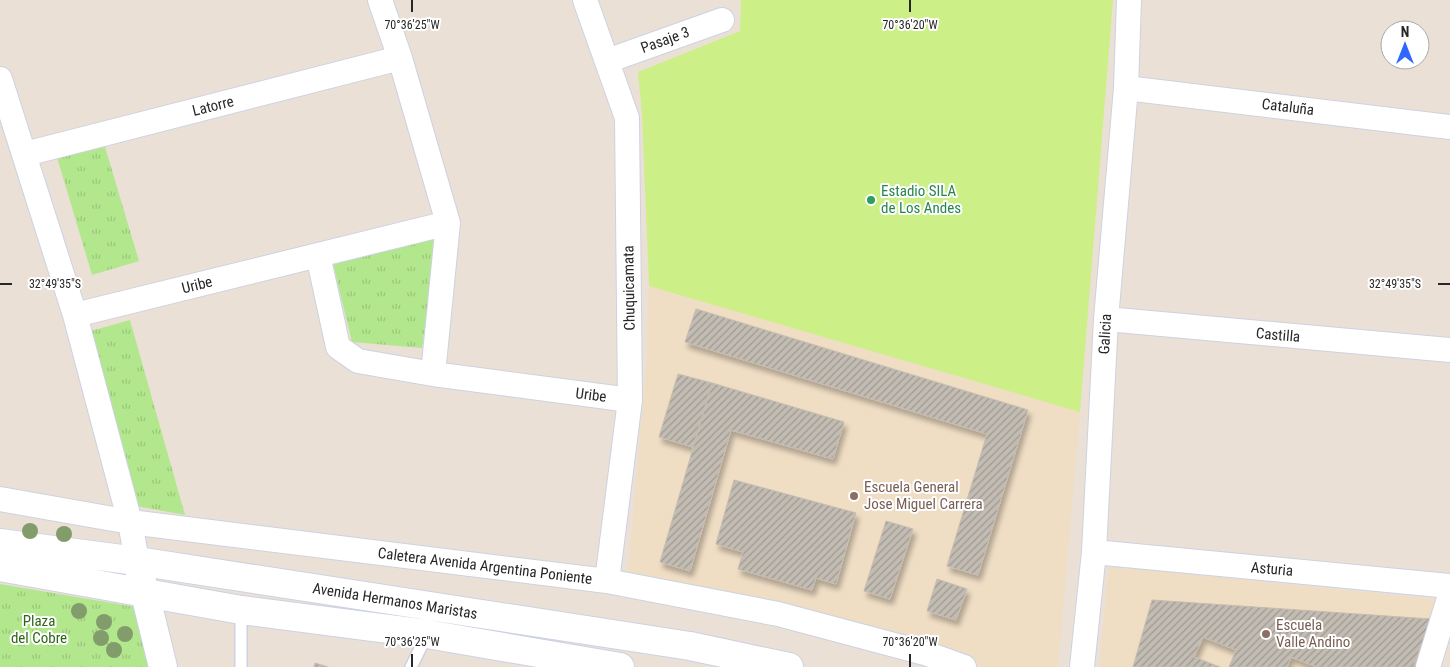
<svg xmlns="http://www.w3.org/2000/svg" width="1450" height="667" viewBox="0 0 1450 667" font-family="'Roboto Condensed',sans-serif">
<defs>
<pattern id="grass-tufts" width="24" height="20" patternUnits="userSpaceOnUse" patternTransform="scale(1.25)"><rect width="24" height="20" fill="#b3e78e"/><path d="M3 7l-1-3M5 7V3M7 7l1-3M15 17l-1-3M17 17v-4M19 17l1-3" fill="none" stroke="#9ac67a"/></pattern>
<pattern id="building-hatch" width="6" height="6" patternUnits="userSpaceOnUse" patternTransform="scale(1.25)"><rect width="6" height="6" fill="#c2bcb3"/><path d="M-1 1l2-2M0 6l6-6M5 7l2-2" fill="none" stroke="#9e9992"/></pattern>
<filter id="shadow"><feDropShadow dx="3" dy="5.5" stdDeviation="2.5" flood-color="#0004"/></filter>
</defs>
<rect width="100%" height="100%" fill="#ebe0d6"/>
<path fill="#efddc4" d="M 649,286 L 1080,412 L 1058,667 L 984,667 L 823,616 L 627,581 L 646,371 Z
M 1109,566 L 1442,600 L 1419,667 L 1099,667 Z"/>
<path fill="url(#grass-tufts)" d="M 103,140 L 139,261 L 92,275 L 56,154 Z
M 438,237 L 422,348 L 352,342 L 333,264 Z
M 130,320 L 185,515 L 136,506 L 87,332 Z
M 0,584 L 136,607 L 151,667 L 0,667 Z"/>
<path fill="#ccef88" d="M 741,0 L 1113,0 L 1080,412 L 649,286 L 642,114 L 638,72 L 740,31 Z"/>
<path fill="url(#building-hatch)" stroke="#c6bcb0" filter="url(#shadow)" d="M 696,309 L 1028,410 L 978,575 L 947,566 L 987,434 L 685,342 Z
M 678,374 L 712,383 L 693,447 L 659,437 Z
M 712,383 L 844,422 L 833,459 L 731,430 L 690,571 L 660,562 Z
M 734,480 L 856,513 L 836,584 L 816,578 L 812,590 L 738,569 L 743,552 L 716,544 Z
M 886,521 L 913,529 L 890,599 L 864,591 Z
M 937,579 L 967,589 L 956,620 L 927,611 Z
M 1152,600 L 1431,619 L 1413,667 L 1317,667 L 1291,657 L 1287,667 L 1229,667 L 1236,650 L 1203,637 L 1194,657 L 1220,667 L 1133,667 Z
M 315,663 L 328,667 L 314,667 Z"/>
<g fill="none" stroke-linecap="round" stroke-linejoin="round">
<defs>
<path id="service" d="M 241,610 L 241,667
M 411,667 L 427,635"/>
<path id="minor" d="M 380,0 L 400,58 L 448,223 L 433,374
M 585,0 L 627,118 L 630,400 L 607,581
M 607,61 L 722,20
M 0,79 L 75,315 L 130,522 L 137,561
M 1126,88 L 1450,127
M 25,154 L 400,58
M 318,255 L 338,347 L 358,361 L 433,374 L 630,400
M 75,315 L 448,223
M 1106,319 L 1450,350
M 0,499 L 130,522 L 607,581 L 778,614 L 928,654 L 964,667
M 1094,552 L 1450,586
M 1082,667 L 1094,552 L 1106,319 L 1126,88 L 1129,0
M 1428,667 L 1450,595"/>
<path id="tertiary" d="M 137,561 L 163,667"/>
<path id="secondary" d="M 0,543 L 137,561 L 690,646 L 789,667
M 0,567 L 241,610 L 427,634 L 620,667"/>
</defs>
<use href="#service" stroke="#ccd2e2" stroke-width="14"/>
<use href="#minor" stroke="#ccd2e2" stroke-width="26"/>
<use href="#tertiary" stroke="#ccd2e2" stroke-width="30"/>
<use href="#secondary" stroke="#ccd2e2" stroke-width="30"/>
<use href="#service" stroke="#fff" stroke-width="11"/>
<use href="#minor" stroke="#fff" stroke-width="24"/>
<use href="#tertiary" stroke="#fff" stroke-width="28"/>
<use href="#secondary" stroke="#fff" stroke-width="28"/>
</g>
<g fill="#829d6b">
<circle cx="30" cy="531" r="8"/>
<circle cx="64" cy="534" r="8"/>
<circle cx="79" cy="611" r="8"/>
<circle cx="104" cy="622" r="8"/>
<circle cx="125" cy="634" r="8"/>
<circle cx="101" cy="638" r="8"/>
<circle cx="114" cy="650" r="8"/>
</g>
<path fill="none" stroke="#272727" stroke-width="2" d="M 412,0 L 412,12M 910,0 L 910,12M 0,284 L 12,284M 1438,284 L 1450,284M 412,654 L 412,667M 910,654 L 910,667"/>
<circle fill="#2e9e5b" stroke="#fff" stroke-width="2" cx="871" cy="200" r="5"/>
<g fill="#8d6e63" stroke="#fff" stroke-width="2">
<circle cx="854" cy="496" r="5"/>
<circle cx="1266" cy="634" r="5"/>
</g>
<g text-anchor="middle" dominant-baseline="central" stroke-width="4" stroke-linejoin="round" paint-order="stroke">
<g font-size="15" fill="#272727" stroke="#fff">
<text transform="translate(665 40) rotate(-20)">Pasaje 3</text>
<text transform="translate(213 106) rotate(-14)">Latorre</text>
<text transform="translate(1288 107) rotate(7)">Cataluña</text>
<text transform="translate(197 285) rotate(-14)">Uribe</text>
<text transform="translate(629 288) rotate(-91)">Chuquicamata</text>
<text transform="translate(1105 334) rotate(-87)">Galicia</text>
<text transform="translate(1278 335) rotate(5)">Castilla</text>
<text transform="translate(591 395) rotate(7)">Uribe</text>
<text transform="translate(485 566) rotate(7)">Caletera Avenida Argentina Poniente</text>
<text transform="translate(1272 569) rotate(5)">Asturia</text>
<text transform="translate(395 601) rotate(9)">Avenida Hermanos Maristas</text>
</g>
<g font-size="15" fill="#27864d" stroke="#fff" text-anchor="start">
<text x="881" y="191">Estadio SILA<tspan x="881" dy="17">de Los Andes</tspan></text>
</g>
<g font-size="15" fill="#785e54" stroke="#fff" text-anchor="start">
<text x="864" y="487">Escuela General<tspan x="864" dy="17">Jose Miguel Carrera</tspan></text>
<text x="1276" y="625">Escuela<tspan x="1276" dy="17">Valle Andino</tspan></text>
</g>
<g font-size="15" fill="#2c6714" stroke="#fff">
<text x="39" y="621">Plaza<tspan x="39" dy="17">del Cobre</tspan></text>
</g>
</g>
<g font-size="12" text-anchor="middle" fill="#272727" stroke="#fff" stroke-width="4" stroke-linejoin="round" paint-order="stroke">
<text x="412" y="29">70°36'25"W</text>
<text x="910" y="29">70°36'20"W</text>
<text x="55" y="288">32°49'35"S</text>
<text x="1395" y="288">32°49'35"S</text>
<text x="412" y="646">70°36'25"W</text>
<text x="910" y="646">70°36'20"W</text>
</g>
<g transform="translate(1405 45)"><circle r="24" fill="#ffffff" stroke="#a9a9a9"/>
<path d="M0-4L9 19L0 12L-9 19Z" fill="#2f67ff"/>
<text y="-8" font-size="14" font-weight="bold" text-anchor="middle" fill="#272727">N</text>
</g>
</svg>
